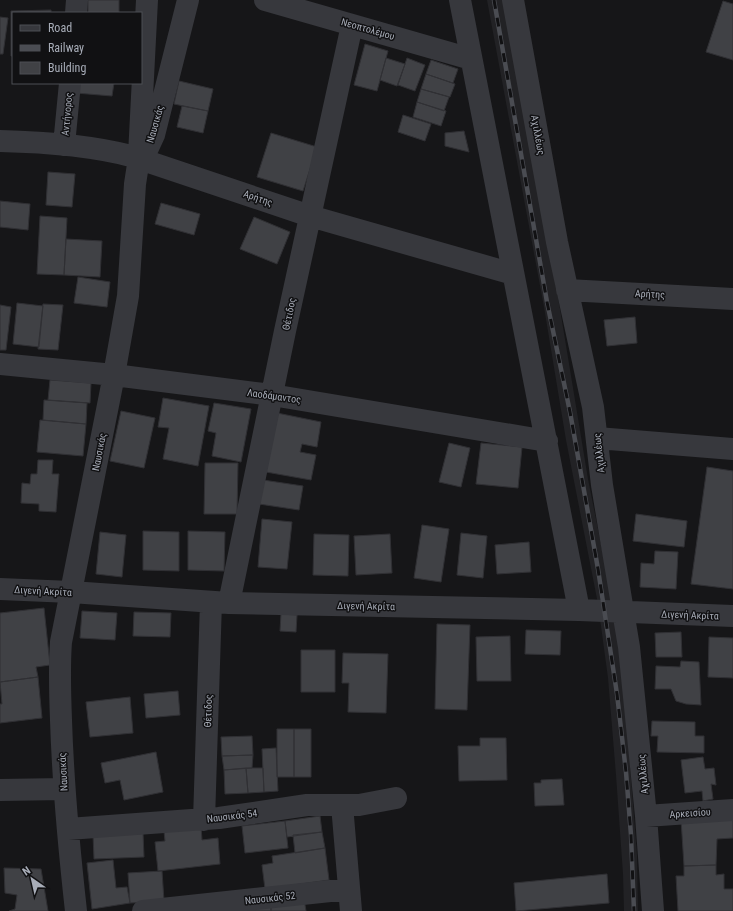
<svg xmlns="http://www.w3.org/2000/svg" width="733" height="911" viewBox="0 0 733 911" font-family="'Roboto Condensed',sans-serif">
<rect width="100%" height="100%" fill="#161618"/>
<path fill="#222225" d="M 487,0 L 505,0 L 560,309 L 588,479 L 613,604 L 632,748 L 630,766 L 637,855 L 638,911 L 624,911 L 623,874 L 616,775 L 608,678 L 598,604 L 566,440 L 544,307 Z"/>
<path fill="#404145" stroke="#303034" d="M 88,0 L 119,0 L 119,13 L 88,13 Z
M 723,1 L 733,4 L 733,60 L 706,52 Z
M 51,10 L 51,13 L 13,13 L 13,56 L 11,56 L 11,11 Z
M 0,17 L 8,18 L 3,54 L 0,54 Z
M 365,44 L 388,51 L 377,91 L 354,85 Z
M 386,58 L 405,64 L 397,86 L 380,80 Z
M 407,58 L 425,65 L 415,91 L 398,85 Z
M 431,60 L 458,69 L 453,83 L 426,74 Z
M 426,74 L 455,84 L 450,97 L 421,89 Z
M 179,81 L 213,89 L 208,111 L 174,104 Z
M 77,83 L 114,83 L 112,96 L 76,93 Z
M 421,89 L 449,97 L 444,111 L 417,102 Z
M 417,102 L 446,111 L 441,126 L 413,117 Z
M 182,106 L 208,111 L 203,133 L 177,127 Z
M 403,115 L 431,124 L 425,141 L 398,132 Z
M 464,131 L 469,152 L 445,146 L 445,133 Z
M 271,133 L 317,147 L 303,191 L 257,177 Z
M 48,172 L 75,174 L 72,207 L 46,205 Z
M 0,201 L 30,204 L 28,230 L 0,227 Z
M 161,203 L 200,214 L 194,235 L 155,224 Z
M 40,216 L 67,218 L 64,275 L 37,274 Z
M 254,217 L 290,232 L 277,264 L 240,249 Z
M 66,239 L 102,241 L 100,277 L 64,275 Z
M 78,277 L 110,282 L 107,307 L 74,303 Z
M 17,303 L 43,306 L 39,347 L 13,344 Z
M 43,304 L 63,305 L 58,350 L 38,349 Z
M 0,305 L 11,307 L 6,350 L 0,350 Z
M 635,317 L 637,343 L 607,346 L 604,320 Z
M 50,380 L 91,383 L 90,403 L 48,400 Z
M 163,398 L 209,406 L 198,466 L 163,459 L 169,428 L 158,427 Z
M 44,400 L 87,403 L 86,424 L 43,420 Z
M 214,403 L 251,409 L 241,462 L 212,456 L 216,433 L 208,431 Z
M 121,411 L 155,418 L 144,468 L 110,461 Z
M 277,413 L 321,422 L 317,447 L 302,444 L 300,452 L 316,455 L 311,480 L 266,472 Z
M 40,420 L 86,424 L 83,456 L 37,452 Z
M 449,443 L 470,448 L 461,487 L 439,482 Z
M 481,443 L 522,447 L 518,488 L 476,484 Z
M 38,460 L 53,460 L 52,474 L 59,474 L 56,512 L 39,511 L 39,504 L 21,503 L 22,483 L 30,484 L 31,474 L 37,474 Z
M 205,463 L 238,463 L 237,514 L 204,514 Z
M 707,467 L 733,471 L 733,589 L 691,584 Z
M 263,480 L 303,486 L 299,510 L 259,504 Z
M 636,514 L 687,521 L 684,547 L 633,541 Z
M 262,519 L 292,522 L 287,569 L 258,567 Z
M 422,525 L 449,529 L 441,582 L 414,578 Z
M 143,531 L 179,532 L 179,571 L 143,570 Z
M 188,531 L 225,532 L 224,571 L 188,570 Z
M 100,532 L 126,535 L 122,577 L 96,574 Z
M 461,533 L 487,536 L 483,578 L 457,575 Z
M 314,534 L 349,535 L 348,576 L 313,575 Z
M 390,534 L 392,573 L 356,575 L 354,536 Z
M 529,542 L 531,572 L 497,574 L 495,545 Z
M 655,551 L 678,552 L 676,589 L 640,587 L 641,563 L 654,564 Z
M 44,608 L 50,665 L 36,667 L 38,677 L 0,682 L 0,613 Z
M 82,611 L 117,613 L 115,640 L 80,638 Z
M 134,612 L 171,613 L 170,637 L 133,636 Z
M 281,614 L 297,615 L 296,632 L 280,631 Z
M 437,624 L 470,625 L 467,710 L 435,709 Z
M 526,630 L 561,631 L 560,655 L 525,654 Z
M 681,632 L 682,657 L 656,657 L 655,633 Z
M 510,636 L 511,681 L 477,681 L 476,637 Z
M 709,637 L 733,638 L 733,678 L 708,677 Z
M 301,650 L 335,650 L 335,692 L 301,692 Z
M 343,653 L 388,654 L 386,713 L 348,712 L 349,683 L 342,683 Z
M 681,661 L 699,662 L 701,705 L 686,704 L 676,701 L 671,689 L 655,689 L 656,666 L 680,667 Z
M 38,677 L 42,718 L 0,723 L 0,704 L 2,704 L 0,682 Z
M 178,691 L 180,715 L 146,718 L 144,694 Z
M 130,697 L 133,733 L 90,737 L 86,702 Z
M 652,721 L 695,722 L 695,736 L 704,736 L 704,753 L 657,752 L 658,736 L 651,736 Z
M 277,729 L 294,729 L 294,777 L 277,777 Z
M 294,729 L 311,729 L 311,777 L 294,777 Z
M 252,736 L 253,755 L 222,756 L 221,737 Z
M 480,738 L 506,738 L 507,780 L 459,781 L 458,746 L 480,746 Z
M 276,748 L 278,791 L 264,792 L 262,749 Z
M 156,752 L 163,792 L 124,800 L 120,780 L 105,783 L 101,763 Z
M 253,755 L 252,768 L 224,770 L 222,756 Z
M 703,757 L 705,769 L 714,768 L 716,785 L 711,784 L 713,799 L 703,801 L 702,791 L 685,793 L 681,760 Z
M 246,768 L 263,768 L 264,792 L 248,793 Z
M 246,768 L 248,793 L 225,794 L 224,770 Z
M 562,779 L 564,805 L 535,806 L 534,783 L 541,783 L 541,780 Z
M 320,816 L 322,832 L 287,837 L 285,821 Z
M 733,817 L 733,838 L 717,839 L 716,865 L 684,866 L 681,819 Z
M 285,821 L 288,848 L 245,853 L 242,826 Z
M 201,826 L 202,840 L 218,838 L 220,864 L 158,871 L 155,842 L 165,841 L 164,831 Z
M 322,832 L 325,848 L 295,853 L 293,835 Z
M 143,833 L 144,857 L 94,859 L 93,834 Z
M 325,848 L 329,880 L 265,889 L 262,865 L 273,863 L 272,856 Z
M 113,860 L 116,888 L 127,887 L 130,903 L 92,909 L 87,863 Z
M 716,865 L 716,875 L 724,874 L 724,889 L 733,889 L 733,911 L 678,911 L 676,876 L 684,876 L 684,866 Z
M 4,868 L 41,869 L 48,911 L 9,911 L 15,909 L 17,895 L 5,893 Z
M 162,871 L 164,901 L 130,903 L 128,873 Z
M 607,874 L 609,903 L 516,911 L 514,883 Z
M 304,899 L 306,911 L 271,911 L 271,902 Z
M 271,902 L 271,911 L 242,911 Z"/>
<g fill="none" stroke-linecap="round" stroke-linejoin="round">
<path stroke="#37383d" stroke-width="22" d="M 265,0 L 471,59
M 460,0 L 579,610
M 513,0 L 557,242 L 593,407 L 602,485 L 629,647 L 646,816 L 653,911
M 76,13 L 77,0
M 0,141 C 43,142 89,145 131,156 L 310,216 L 513,274
M 64,145 L 70,83
M 139,155 L 147,0
M 567,290 L 733,299
M 0,364 L 114,375 L 272,395 L 547,441
M 597,438 L 733,449
M 0,589 L 71,592 L 229,603 L 579,610 L 733,616
M 229,603 L 285,331 L 352,25
M 0,790 L 64,789
M 342,805 L 351,911
M 646,816 L 733,810
M 204,820 L 211,602
M 68,829 L 219,818 L 307,805 L 359,805 L 396,798
M 76,911 C 69,848 63,784 61,720 C 60,694 59,668 61,642 L 114,375 L 128,296 L 135,184 L 139,158 L 148,148 L 154,135 L 188,0
M 143,911 L 349,889"/>
<defs>
<path id="rail" d="M 494,0 L 547,302 L 570,412 L 598,569 L 617,694 L 626,772 L 631,835 L 634,911"/>
</defs>
<use href="#rail" stroke="#4a4c52" stroke-width="4.5"/>
<use href="#rail" stroke="#111113" stroke-width="3" stroke-dasharray="9" stroke-linecap="butt"/>
</g>
<g text-anchor="middle" dominant-baseline="central" stroke-width="3" stroke-linejoin="round" paint-order="stroke">
<g font-size="10" fill="#a8adb8" stroke="#111113">
<text transform="translate(368 29) rotate(16)">Νεοπτολέμου</text>
<text transform="translate(67 114) rotate(-85)">Αντήνορος</text>
<text transform="translate(155 124) rotate(-74)">Ναυσικάς</text>
<text transform="translate(538 135) rotate(80)">Αχιλλέως</text>
<text transform="translate(258 198) rotate(19)">Αρήτης</text>
<text transform="translate(650 294) rotate(3)">Αρήτης</text>
<text transform="translate(289 314) rotate(-78)">Θέτιδος</text>
<text transform="translate(274 396) rotate(8)">Λαοδάμαντος</text>
<text transform="translate(99 452) rotate(-79)">Ναυσικάς</text>
<text transform="translate(599 453) rotate(-96)">Αχιλλέως</text>
<text transform="translate(43 591) rotate(3)">Διγενή Ακρίτα</text>
<text transform="translate(366 606) rotate(1)">Διγενή Ακρίτα</text>
<text transform="translate(690 615) rotate(2)">Διγενή Ακρίτα</text>
<text transform="translate(208 711) rotate(-88)">Θέτιδος</text>
<text transform="translate(63 772) rotate(-93)">Ναυσικάς</text>
<text transform="translate(643 774) rotate(-95)">Αχιλλέως</text>
<text transform="translate(690 813) rotate(-4)">Αρκεισίου</text>
<text transform="translate(232 816) rotate(-7)">Ναυσικάς 54</text>
<text transform="translate(270 898) rotate(-6)">Ναυσικάς 52</text>
</g>
</g>
<rect x="12" y="12" width="130" height="72" fill="#111113" stroke="#4d4f55"/>
<rect x="20" y="25" width="20" height="6" fill="#37383d" stroke="#4d4f55"/>
<text x="48" y="32" font-size="12" fill="#a8adb8">Road</text>
<rect x="20" y="45" width="20" height="6" fill="#4a4c52" stroke="#4d4f55"/>
<text x="48" y="52" font-size="12" fill="#a8adb8">Railway</text>
<rect x="20" y="62" width="20" height="12" fill="#404145" stroke="#4d4f55"/>
<text x="48" y="72" font-size="12" fill="#a8adb8">Building</text>
<g transform="translate(32 879) rotate(326)" stroke="#111113" stroke-width="3" paint-order="stroke">
<path d="M0-3L7 15L0 10L-7 15Z" fill="#a8adb8"/>
<text y="-6" font-size="11" font-weight="bold" text-anchor="middle" fill="#a8adb8">N</text>
</g>
</svg>
